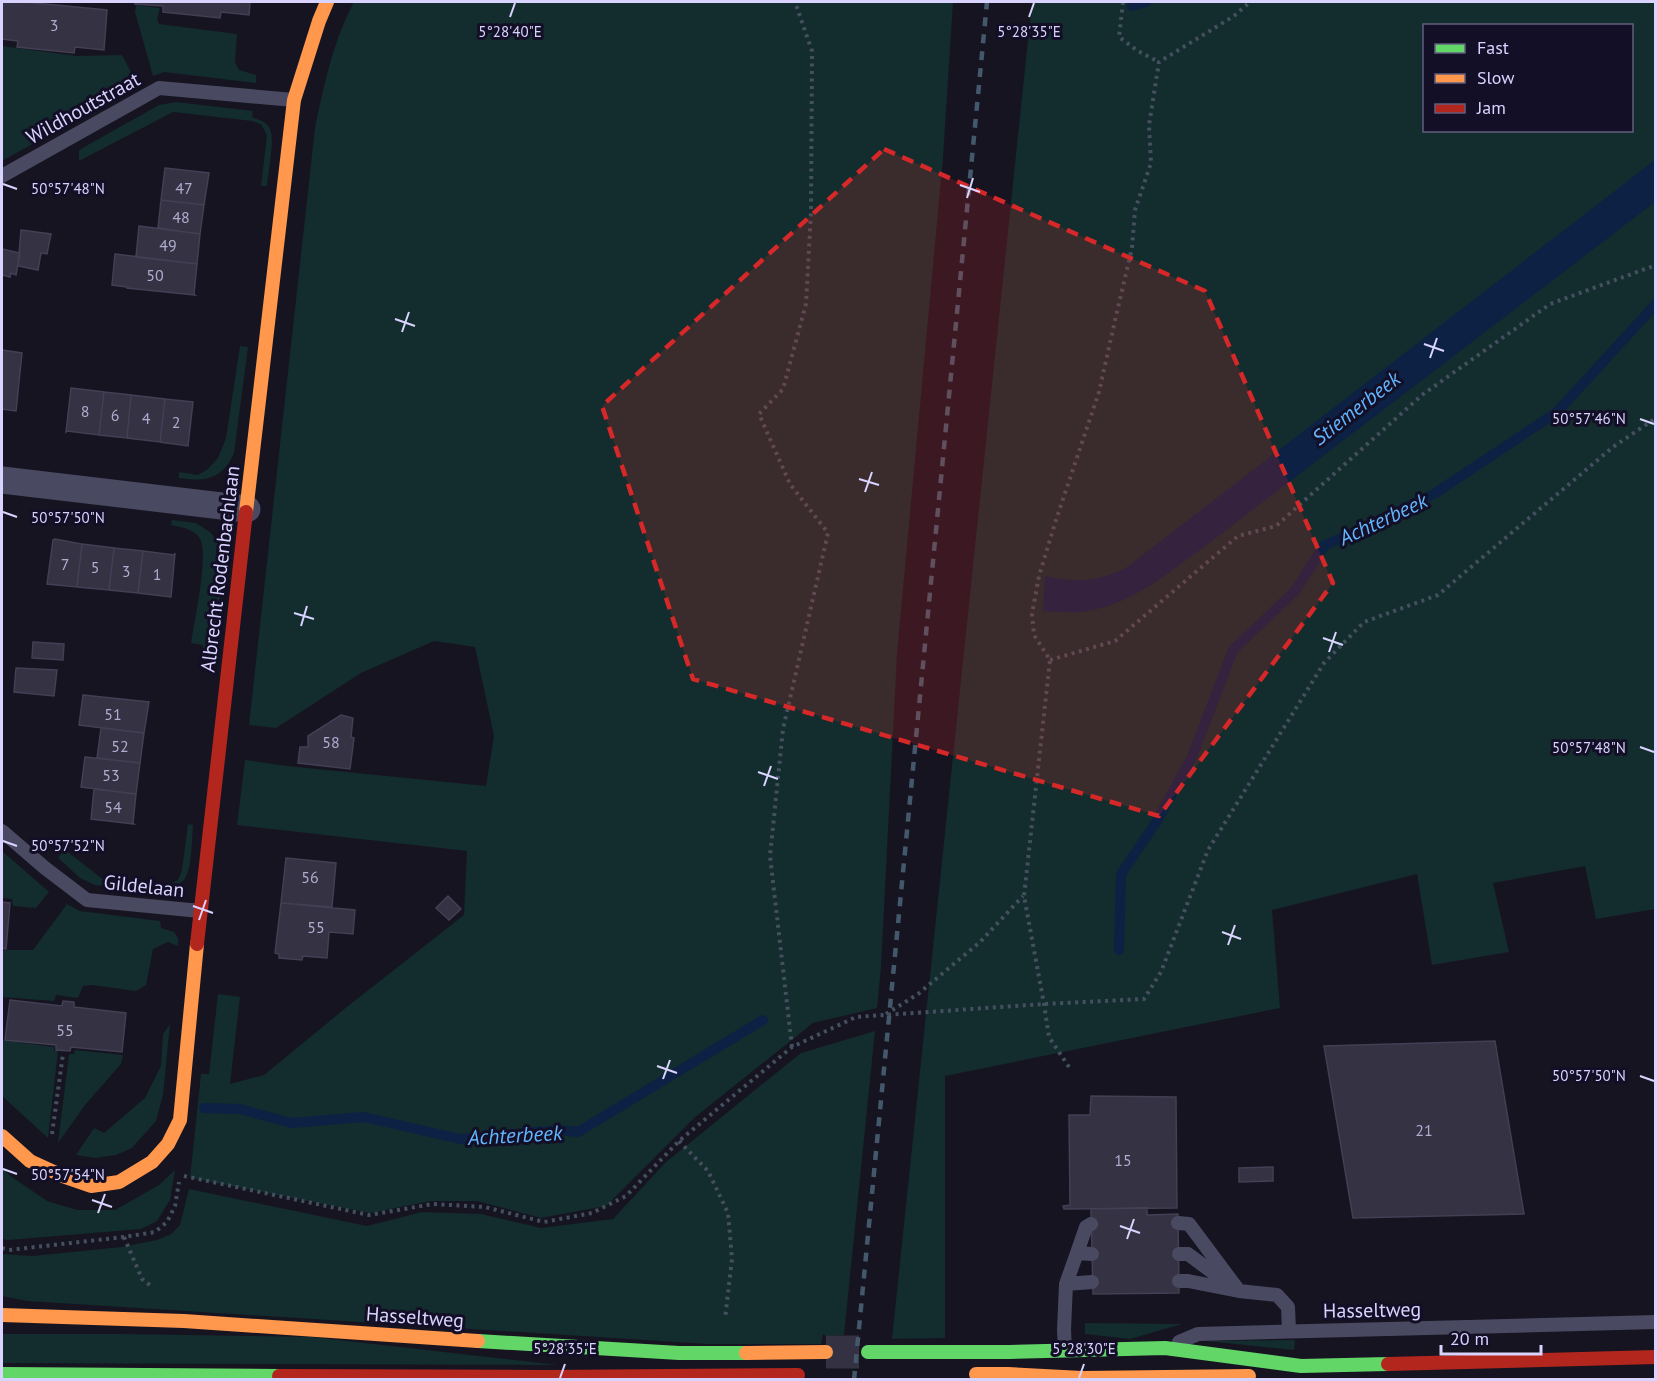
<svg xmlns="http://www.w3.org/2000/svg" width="1657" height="1381" viewBox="0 0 1657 1381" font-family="'PT Sans',sans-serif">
<rect width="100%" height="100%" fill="#161421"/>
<path fill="#132c2d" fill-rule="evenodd" d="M 354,2 L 953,2 L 943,158 L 897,654 L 881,967 L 877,1008 L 813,1023 L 694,1118 L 606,1206 L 541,1218 L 477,1201 L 431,1201 L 370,1213 L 190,1178 L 201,1074 L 209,1074 L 218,994 L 240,997 L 230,1084 L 264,1075 L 348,1006 L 464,915 L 467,851 L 237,825 L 245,760 L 287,766 L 486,786 L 494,736 L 475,647 L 434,641 L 361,673 L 276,728 L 249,725 L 315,128 C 324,85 333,41 354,2 Z
M 1032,2 L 1655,2 L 1655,909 L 1596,919 L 1585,866 L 1493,883 L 1509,952 L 1432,965 L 1417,874 L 1272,910 L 1280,1008 L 945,1076 L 945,1338 L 892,1339 ZM 1424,26 L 1632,26 L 1632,130 L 1424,130 Z
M 136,5 L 160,8 L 157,19 L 159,24 L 237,34 L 235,62 L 239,70 L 256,75 L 256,83 L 164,72 L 153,76 L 135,12 Z
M 2,46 L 77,56 L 122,55 L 132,74 L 135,87 L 2,161 Z
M 176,102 L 253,111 L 252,117 C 260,120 269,123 271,132 C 274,143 268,173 267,186 L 261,186 L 267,135 L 261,124 L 252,121 L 173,112 L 79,161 L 79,150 L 159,105 Z
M 240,346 L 248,347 L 234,453 C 223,479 205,482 179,478 L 179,472 L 198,475 L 208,469 L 218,458 L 226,438 Z
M 172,520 L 196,523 L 210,532 L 221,545 L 224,562 L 213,661 L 202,659 L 203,645 L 191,643 C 194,623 209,554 200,539 C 195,529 181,527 171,525 Z
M 188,824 L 193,825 C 192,838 192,873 183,881 C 177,886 171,886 164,886 L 163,892 L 95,885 L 80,878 L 58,858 L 64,849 L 101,878 L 162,885 L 172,883 L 178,880 L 182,870 Z
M 2,851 L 49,892 L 36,908 L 13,906 L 12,899 L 2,898 Z
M 67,904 L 80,911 L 160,921 L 161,928 L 174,932 L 178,938 L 178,946 L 168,942 L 153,949 L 146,985 L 136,991 L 92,985 L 83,986 L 78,998 L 56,995 L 54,1001 L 2,997 L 2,950 L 33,950 Z
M 170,1024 L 163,1095 L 156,1121 L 132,1148 L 116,1155 L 95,1158 L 76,1155 L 94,1128 L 104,1133 L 145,1098 L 161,1066 L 163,1034 Z
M 875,1031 L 844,1335 L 826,1336 L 823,1334 L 821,1344 L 708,1344 L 27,1301 L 2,1296 L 2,1254 L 32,1256 L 122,1247 L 157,1240 L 171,1234 L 180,1225 L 189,1189 L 367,1226 L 422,1212 L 481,1214 L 541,1228 L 613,1219 L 666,1162 L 801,1053 Z
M 2,1040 L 54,1047 L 54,1051 L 58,1051 L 48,1138 L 2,1096 Z
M 75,1050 L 123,1055 L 121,1064 L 85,1105 L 58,1143 L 69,1054 L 74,1054 Z
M 2,1168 L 12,1177 L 47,1201 L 77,1210 L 115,1210 L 159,1185 L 175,1170 L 170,1200 L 157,1221 L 141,1229 L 8,1240 L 2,1239 Z
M 1085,1323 L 1182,1324 L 1130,1339 L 1085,1334 Z
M 2,1334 L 122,1334 L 312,1337 L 558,1365 L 2,1363 Z
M 1295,1340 L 1294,1350 L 1206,1341 Z"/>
<path fill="#0d2144" d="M 1655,160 L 1655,202 L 1208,544 C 1167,573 1132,606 1080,612 C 1068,613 1055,611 1043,611 L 1045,576 C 1077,583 1096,582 1126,568 Z"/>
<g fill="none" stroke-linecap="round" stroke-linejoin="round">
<path stroke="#0d2144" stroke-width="10" d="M 1132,6 L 1146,2
M 1119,950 L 1121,874 L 1157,821 L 1192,757 L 1233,650 L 1295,591 L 1324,546 L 1434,494 L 1557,412 L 1656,304
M 204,1108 L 240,1109 L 291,1123 L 364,1117 L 460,1139 L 559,1130 L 578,1132 L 763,1020"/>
</g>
<path fill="#343243" stroke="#433f54" stroke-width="1.5" d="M 2,2 L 25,2 L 107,10 L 104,50 L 75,47 L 74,53 L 17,47 L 18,41 L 2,39 Z
M 135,2 L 250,2 L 249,15 L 221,12 L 220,18 L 163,12 L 163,6 L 135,4 Z
M 165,168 L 209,173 L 204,205 L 161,200 Z
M 161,200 L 204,205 L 200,234 L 158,228 Z
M 139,226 L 200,234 L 197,264 L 136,257 Z
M 21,230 L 51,234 L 47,254 L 41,253 L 38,270 L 18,266 Z
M 2,249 L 20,253 L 16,275 L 11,273 L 10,277 L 2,275 Z
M 115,254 L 197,264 L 194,294 L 195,295 L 127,288 L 127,287 L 112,285 Z
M 2,350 L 22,353 L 16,411 L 2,409 Z
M 71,388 L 104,392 L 99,435 L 67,431 L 66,432 Z
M 104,392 L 131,395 L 127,438 L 99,435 Z
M 131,395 L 165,399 L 160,442 L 127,438 Z
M 165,399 L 193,402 L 188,446 L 160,442 Z
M 55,539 L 82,544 L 77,587 L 47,584 L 53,540 Z
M 82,544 L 114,548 L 109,590 L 77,587 Z
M 114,548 L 143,551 L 138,593 L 109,590 Z
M 143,551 L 174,555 L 175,553 L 171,597 L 138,593 Z
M 33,642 L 64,644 L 63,660 L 32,658 Z
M 16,668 L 57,670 L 54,696 L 14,692 Z
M 83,695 L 149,702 L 144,733 L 79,725 Z
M 341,715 L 353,718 L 351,737 L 354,738 L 350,769 L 298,763 L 300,747 L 308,747 L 308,736 Z
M 101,728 L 144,733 L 140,763 L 97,758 Z
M 85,757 L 140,763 L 136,794 L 81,787 Z
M 94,789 L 136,794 L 133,823 L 134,824 L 91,819 Z
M 286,858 L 336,863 L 332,907 L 281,903 Z
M 448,896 L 461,909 L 449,920 L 436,908 Z
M 2,902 L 10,903 L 6,949 L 2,948 Z
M 281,903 L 355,910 L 353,934 L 329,932 L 327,958 L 303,956 L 302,960 L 279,958 L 279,954 L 275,953 Z
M 10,1000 L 62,1006 L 63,1001 L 74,1002 L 74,1007 L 126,1013 L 122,1052 L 71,1047 L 70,1051 L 56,1050 L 56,1045 L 5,1040 Z
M 1495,1041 L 1524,1214 L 1353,1218 L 1324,1046 Z
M 1091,1096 L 1176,1097 L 1177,1208 L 1064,1209 L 1063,1206 L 1070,1205 L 1069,1115 L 1090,1115 Z
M 1273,1167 L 1273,1181 L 1239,1182 L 1239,1168 Z
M 1147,1208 L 1147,1215 L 1178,1214 L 1179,1293 L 1093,1294 L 1091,1209 Z"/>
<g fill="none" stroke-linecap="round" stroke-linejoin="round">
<path stroke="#333142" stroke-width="33" stroke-dasharray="33 16" stroke-linecap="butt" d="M 826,1352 L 868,1352"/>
<path stroke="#44505f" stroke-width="4" stroke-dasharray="3 4.5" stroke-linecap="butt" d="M 1123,2 L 1119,37 L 1138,51 L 1159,62
M 1050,660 L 1115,641 L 1238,536 L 1276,526 L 1422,395 L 1550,304 L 1656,265
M 886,1014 L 918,994 L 980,942 L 1023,896
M 792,1047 L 770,856 L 783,729 L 828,533 L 790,484 L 759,414 L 783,389 L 806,304 L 811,212 L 812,51 L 795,2
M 1069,1067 L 1049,1037 L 1044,1004 L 1024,896 L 1050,660 L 1034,635 L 1032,614 L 1039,576 L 1056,520 L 1099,392 L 1116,316 L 1132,248 L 1135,210 L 1151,163 L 1149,125 L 1159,62 L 1234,16 L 1250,2
M 52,1134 L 63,1054
M 679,1141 L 708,1171 L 728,1213 L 732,1259 L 725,1319
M 184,1176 L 369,1215 L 433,1204 L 485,1207 L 544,1222 L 592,1213 L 626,1196 L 679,1141 L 792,1047 L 856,1017 L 1044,1004 L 1144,999 L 1161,972 L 1208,850 L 1324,663 L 1364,622 L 1438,595 L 1613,447 L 1656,418
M 124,1237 L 142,1279 L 151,1286
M 2,1248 L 9,1250 L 124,1237 L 155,1232 L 167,1222 L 175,1206 L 179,1182"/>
<path stroke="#4a4962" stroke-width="14" d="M 2,176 L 159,88 L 294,100
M 2,831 L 45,868 L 87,900 L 200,911
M 1178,1223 L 1189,1224 L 1239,1291
M 1077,1253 L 1086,1227 L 1091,1224
M 1179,1254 L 1188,1254 L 1227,1283
M 1179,1281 L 1188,1281 L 1239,1291 L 1277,1295 L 1288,1307 L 1289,1331
M 1066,1284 L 1077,1253 L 1092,1254
M 1179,1342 L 1198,1334 L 1656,1322
M 1065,1350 L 1064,1330 L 1066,1284 L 1092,1282"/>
<path stroke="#4a4962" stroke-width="27" d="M 2,480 L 247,509"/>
<path stroke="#63d668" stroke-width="14" d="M 478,1341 L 679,1353 L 746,1353
M 868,1352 L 1009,1352 L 1165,1348 L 1301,1366 L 1388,1364
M 2,1374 L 279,1376"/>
<path stroke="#ff974d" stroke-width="14" d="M 246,512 L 294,100 L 319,21 L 327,2
M 2,1136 L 30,1161 L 65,1177 L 91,1186 L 119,1182 L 152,1162 L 168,1144 L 180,1120 L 197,944
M 2,1315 L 184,1321 L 478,1341
M 746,1353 L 826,1352
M 976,1374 L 1008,1374 L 1082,1378 L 1249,1376"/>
<path stroke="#b3261e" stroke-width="14" d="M 197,944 L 246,512
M 1388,1364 L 1656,1357
M 279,1376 L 545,1377 L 798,1375"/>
<path stroke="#43596b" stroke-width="4.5" stroke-dasharray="9 8" stroke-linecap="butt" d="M 854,1380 L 987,2"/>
</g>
<path fill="#d62828" fill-opacity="0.2" stroke="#d62828" stroke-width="4.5" stroke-dasharray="12 8" stroke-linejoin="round" d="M 884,149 L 1205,291 L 1333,583 L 1159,816 L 693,679 L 602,406 Z"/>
<path fill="none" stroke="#d9d4ff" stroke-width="2" d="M 510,17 L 515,3M 1029,17 L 1034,3M 3,184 L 17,189M 960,185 L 980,192M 967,198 L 973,178M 395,319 L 415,326M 402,332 L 409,312M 1424,344 L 1444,351M 1430,358 L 1437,338M 1640,419 L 1654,424M 859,479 L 879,485M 865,492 L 872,472M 3,512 L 17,517M 294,613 L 314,619M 301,626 L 307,606M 1323,638 L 1343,645M 1329,652 L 1336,632M 1640,747 L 1654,752M 758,772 L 778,779M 764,786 L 771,766M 3,841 L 17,846M 193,906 L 213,913M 199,920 L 206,900M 1222,932 L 1241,939M 1228,945 L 1235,925M 657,1066 L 677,1073M 1640,1076 L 1654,1081M 663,1079 L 670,1060M 3,1169 L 17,1174M 92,1200 L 112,1207M 98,1213 L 105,1194M 1120,1226 L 1140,1233M 1127,1239 L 1134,1219M 560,1378 L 565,1364M 1079,1378 L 1084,1364"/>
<g text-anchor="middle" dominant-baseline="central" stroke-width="6" stroke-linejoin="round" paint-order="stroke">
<g font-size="16" fill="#b0acd0">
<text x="54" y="25">3</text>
<text x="184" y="188">47</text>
<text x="181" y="217">48</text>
<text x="168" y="245">49</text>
<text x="155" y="275">50</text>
<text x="85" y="411">8</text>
<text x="115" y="415">6</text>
<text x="146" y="418">4</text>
<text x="176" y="422">2</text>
<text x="65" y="564">7</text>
<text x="95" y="567">5</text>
<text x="126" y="571">3</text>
<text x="157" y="574">1</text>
<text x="113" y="714">51</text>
<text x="331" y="742">58</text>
<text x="120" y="746">52</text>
<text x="111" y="775">53</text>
<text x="113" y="807">54</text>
<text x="310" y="877">56</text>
<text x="316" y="927">55</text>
<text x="65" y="1030">55</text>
<text x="1424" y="1130">21</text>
<text x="1123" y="1160">15</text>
</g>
<g font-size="20" fill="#d9d4ff" stroke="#130f26">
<text transform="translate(83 108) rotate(-29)">Wildhoutstraat</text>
<text transform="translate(220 569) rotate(-83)">Albrecht Rodenbachlaan</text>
<text transform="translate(144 886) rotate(6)">Gildelaan</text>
<text transform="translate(1372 1310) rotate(-1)">Hasseltweg</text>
<text transform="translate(415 1317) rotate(4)">Hasseltweg</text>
</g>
<g font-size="21" font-style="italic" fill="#62b6ff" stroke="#130f26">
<text transform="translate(1356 408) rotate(-38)">Stiemerbeek</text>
<text transform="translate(1383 519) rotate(-25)">Achterbeek</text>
<text transform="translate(515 1135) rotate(-3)">Achterbeek</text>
</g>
</g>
<g font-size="15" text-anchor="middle" fill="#d9d4ff" stroke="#130f26" stroke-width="6" stroke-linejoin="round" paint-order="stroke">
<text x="510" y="37">5°28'40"E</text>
<text x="1029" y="37">5°28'35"E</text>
<text x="68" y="194">50°57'48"N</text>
<text x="1589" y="424">50°57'46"N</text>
<text x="68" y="523">50°57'50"N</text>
<text x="1589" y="753">50°57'48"N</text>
<text x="68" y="851">50°57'52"N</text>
<text x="1589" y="1081">50°57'50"N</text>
<text x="68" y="1180">50°57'54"N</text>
<text x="565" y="1354">5°28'35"E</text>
<text x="1084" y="1354">5°28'30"E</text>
</g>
<rect width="1657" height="1381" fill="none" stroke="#d9d4ff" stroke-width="6"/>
<rect x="1423" y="24" width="210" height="108" fill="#130f26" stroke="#625e7d" stroke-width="1.5"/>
<rect x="1435" y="44" width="30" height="9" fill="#63d668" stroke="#625e7d" stroke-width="1.5"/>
<text x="1477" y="54" font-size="18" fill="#d9d4ff">Fast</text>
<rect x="1435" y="74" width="30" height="9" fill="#ff974d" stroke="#625e7d" stroke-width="1.5"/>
<text x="1477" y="84" font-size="18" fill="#d9d4ff">Slow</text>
<rect x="1435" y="104" width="30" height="9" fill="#b3261e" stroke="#625e7d" stroke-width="1.5"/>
<text x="1477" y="114" font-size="18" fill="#d9d4ff">Jam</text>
<path d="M1441 1345v9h100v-9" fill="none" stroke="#d9d4ff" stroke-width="3"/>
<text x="1450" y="1345" font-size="18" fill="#d9d4ff" stroke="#130f26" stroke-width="4.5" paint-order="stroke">20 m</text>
</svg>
